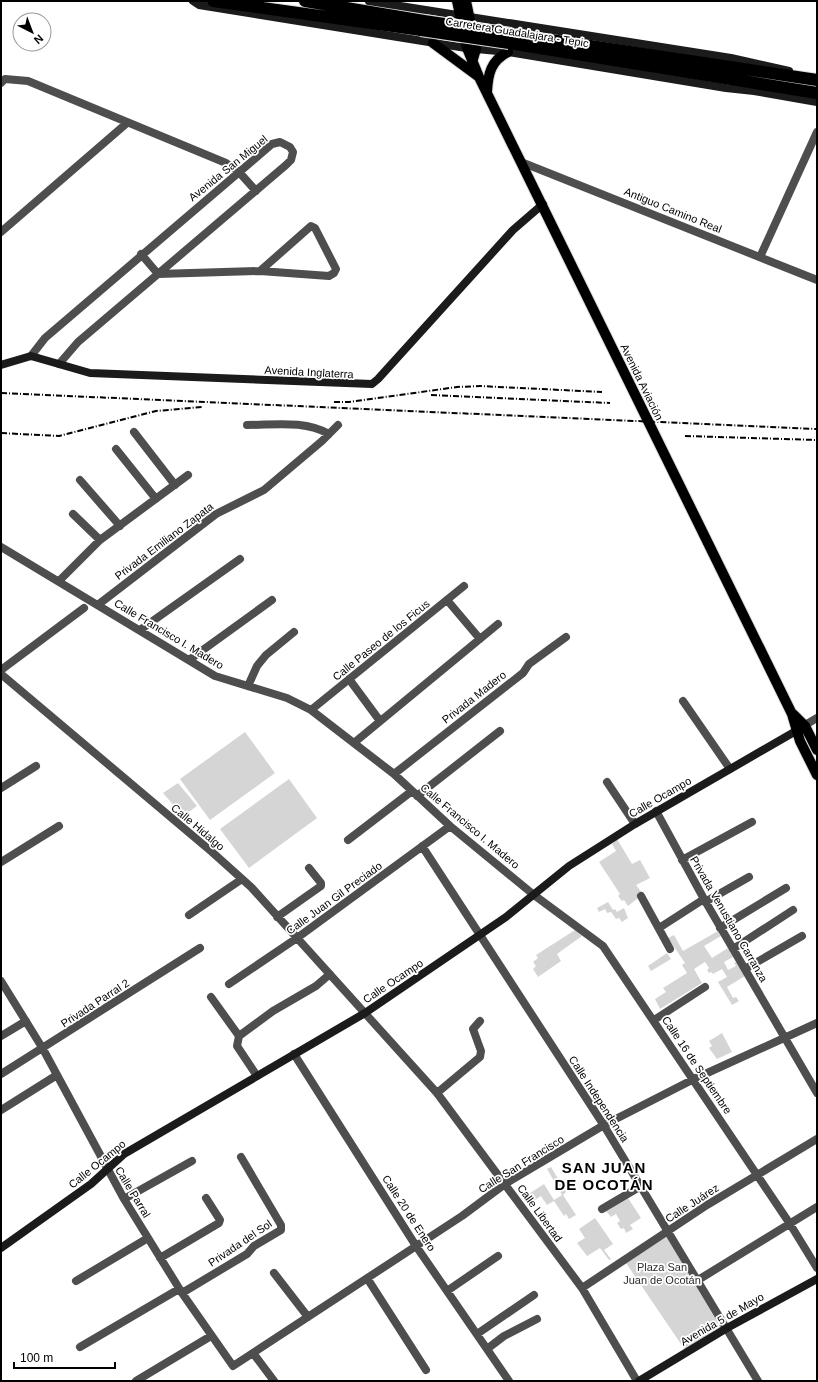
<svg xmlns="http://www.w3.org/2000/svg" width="818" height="1382" viewBox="0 0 818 1382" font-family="Arial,sans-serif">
<rect width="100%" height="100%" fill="#fff"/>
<path fill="#d5d5d5" d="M 245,732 L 275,773 L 210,820 L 180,779 Z
M 289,779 L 317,818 L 249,868 L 220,829 Z
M 178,783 L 197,806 L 183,816 L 163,793 Z
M 617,839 L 632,864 L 640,860 L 650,878 L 636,885 L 643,894 L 628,906 L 624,900 L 622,901 L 618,896 L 620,894 L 599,862 L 616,851 L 612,844 Z
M 608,902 L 613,910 L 615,909 L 617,912 L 624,908 L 628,918 L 622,922 L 619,918 L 616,919 L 611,912 L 607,913 L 605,909 L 599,912 L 597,908 Z
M 575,930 L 582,936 L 557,954 L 561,961 L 538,977 L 533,969 L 536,966 L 533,962 L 538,958 L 536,955 Z
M 718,931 L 721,936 L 704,946 L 712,958 L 728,948 L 733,957 L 724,962 L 728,970 L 736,966 L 734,963 L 736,962 L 745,976 L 727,987 L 733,998 L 736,997 L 739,1001 L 732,1005 L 718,982 L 727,977 L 722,969 L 713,974 L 711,972 L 709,973 L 707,970 L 709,968 L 705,962 L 694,969 L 702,983 L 660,1009 L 655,999 L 666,992 L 663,988 L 687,973 L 682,965 L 685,963 L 668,938 L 674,935 L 683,951 Z
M 667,953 L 671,959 L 651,971 L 648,966 Z
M 722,1033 L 732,1052 L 717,1059 L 709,1048 L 712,1046 L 709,1041 Z
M 551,1167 L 566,1192 L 563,1195 L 576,1215 L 569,1219 L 566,1214 L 564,1216 L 554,1201 L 547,1205 L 541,1196 L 529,1204 L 524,1197 L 544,1184 L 554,1200 L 562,1195 L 547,1169 Z
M 628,1198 L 641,1218 L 630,1225 L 633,1229 L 626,1233 L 624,1228 L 621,1229 L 617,1223 L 620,1221 L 616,1214 L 611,1217 L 606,1211 Z
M 595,1218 L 613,1244 L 604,1250 L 611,1259 L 609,1260 L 600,1248 L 587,1256 L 577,1243 L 585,1238 L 579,1229 Z
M 668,1235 L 723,1327 L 685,1350 L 626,1263 Z"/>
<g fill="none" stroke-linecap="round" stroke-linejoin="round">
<defs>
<path id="primary" d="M 457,1 L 467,48 L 479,77 L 792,714 L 800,741 L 817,775
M 466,1 L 476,49 L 473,59
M 433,43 L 479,77
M 487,92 C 488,73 491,61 508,52
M 793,714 L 805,726 L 817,750"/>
<path id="highway" d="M 213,1 L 421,30
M 305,1 L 424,21
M 511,34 L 817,80
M 509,43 L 817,93"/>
</defs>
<use href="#primary" stroke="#dbdbdb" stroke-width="12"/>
<use href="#highway" stroke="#dbdbdb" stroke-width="14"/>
<path stroke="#4e4e4e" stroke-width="8" d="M 1,83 L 5,79 L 28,81 L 226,163 L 239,172 L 256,191
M 521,162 L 817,280
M 1,232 L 127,123
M 141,254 L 158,274 L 260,271 L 329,276 L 334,273 L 336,269 L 315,228 L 311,226 L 260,271
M 760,257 L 817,132
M 31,356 L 45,338 L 272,144 L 280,142 L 290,147 L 293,152 L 291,160 L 286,165 L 78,342 L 59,364
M 247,425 C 275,425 304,420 329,434
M 134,432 L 175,485
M 116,449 L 156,499
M 80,480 L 120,526
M 73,514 L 100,540
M 1,547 L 215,676 L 287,698 L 311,710 L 394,774 L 450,826 L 534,895 L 603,946 L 790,1224 L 817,1268
M 59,581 L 100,540 L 188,475
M 447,600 L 480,639
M 99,604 L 216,514 L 264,490 L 322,441 L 338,425
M 140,630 L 240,559
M 189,660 L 272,600
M 1,670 L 84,608
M 1,674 L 212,852 L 251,887 L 437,1093 L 582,1288 L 637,1381
M 349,679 L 380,721
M 248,686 L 257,666 L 266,655 L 294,632
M 683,701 L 730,769
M 311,710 L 464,586
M 800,728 L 817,718
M 355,742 L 498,624
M 394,774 L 523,673 L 529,664 L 566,637
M 607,782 L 635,824
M 1,788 L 36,766
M 417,796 L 500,731
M 656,811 L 704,899 L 817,1093
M 348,840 L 412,791
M 422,846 L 603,1124 L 758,1381
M 682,860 L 752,822
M 1,862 L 59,826
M 641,896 L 670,949
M 705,902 L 749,877
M 189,915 L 242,879
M 277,917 L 321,886 L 321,883 L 309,868
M 659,928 L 704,899
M 720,928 L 786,888
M 733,949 L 793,910
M 745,969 L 802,936
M 1,981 L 43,1049 L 124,1199 L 182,1293 L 233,1366 L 462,1216 L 505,1184 L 604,1125 L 694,1079 L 817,1023
M 229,984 L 297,938 L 450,826
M 211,997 L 239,1036 L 237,1046 L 257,1076
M 654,1020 L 705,987
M 1,1036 L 26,1021
M 239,1036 L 273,1011 L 316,986 L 330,974
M 294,1054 L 416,1246 L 509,1381
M 1,1074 L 200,948
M 437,1093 L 480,1057 L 481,1051 L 473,1029 L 480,1021
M 1,1110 L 57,1075
M 124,1199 L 192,1161
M 602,1209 L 641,1186
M 160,1258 L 219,1223 L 220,1220 L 206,1198
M 274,1273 L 308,1317
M 367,1278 L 426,1370
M 698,1280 L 817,1207
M 76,1281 L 148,1238
M 582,1288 L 707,1205 L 817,1139
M 447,1291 L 498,1256
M 182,1293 L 247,1254 L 254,1246 L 281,1230 L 281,1225 L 241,1157
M 477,1334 L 534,1295
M 80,1347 L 179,1289
M 487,1349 L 504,1336 L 537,1319
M 253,1353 L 274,1381
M 136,1381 L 211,1336"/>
<path stroke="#1b1b1b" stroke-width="8" d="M 193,1 L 199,5 L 466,48 L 508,52 L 726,88 L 754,91 L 817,102
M 369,1 L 731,58 L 789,71
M 1,365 L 31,356 L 90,373 L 372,384 L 378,379 L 513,230 L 543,204
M 1,1248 L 91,1184 L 124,1154 L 365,1013 L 506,917 L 569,866 L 635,824 L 796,731
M 639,1381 L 727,1328 L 817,1279"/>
<use href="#primary" stroke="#000" stroke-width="10"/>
<use href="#highway" stroke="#000" stroke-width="12"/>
<path stroke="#000" stroke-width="2" stroke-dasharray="6 2 1 2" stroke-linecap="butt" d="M 1,393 L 817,429
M 431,395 L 610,403
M 334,402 L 349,402 L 457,387 L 480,386 L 602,392
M 1,433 L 59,436 L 156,411 L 202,407
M 685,436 L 817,440"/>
<defs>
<path id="highway-bridge" d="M 424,21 L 511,34
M 421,30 L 509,43"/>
</defs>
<use href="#highway-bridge" stroke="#dbdbdb" stroke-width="14" stroke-linecap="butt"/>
<use href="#highway-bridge" stroke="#000" stroke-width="12"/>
</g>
<g text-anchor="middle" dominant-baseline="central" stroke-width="3.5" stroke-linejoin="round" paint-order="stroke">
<g font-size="11" fill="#000" stroke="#fff">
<text transform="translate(517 32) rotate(9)">Carretera Guadalajara - Tepic</text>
<text transform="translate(228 168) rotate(-39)">Avenida San Miguel</text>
<text transform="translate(673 210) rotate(22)">Antiguo Camino Real</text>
<text transform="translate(309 372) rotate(3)">Avenida Inglaterra</text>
<text transform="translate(642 382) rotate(64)">Avenida Aviación</text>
<text transform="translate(164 541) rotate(-37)">Privada Emiliano Zapata</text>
<text transform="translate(169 634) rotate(31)">Calle Francisco I. Madero</text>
<text transform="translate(381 640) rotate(-39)">Calle Paseo de los Ficus</text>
<text transform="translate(474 697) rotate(-38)">Privada Madero</text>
<text transform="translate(660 797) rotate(-30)">Calle Ocampo</text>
<text transform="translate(470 826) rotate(40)">Calle Francisco I. Madero</text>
<text transform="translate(198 827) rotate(40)">Calle Hidalgo</text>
<text transform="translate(334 898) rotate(-36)">Calle Juan Gil Preciado</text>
<text transform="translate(729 919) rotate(60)">Privada Venustiano Carranza</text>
<text transform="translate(393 981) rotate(-34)">Calle Ocampo</text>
<text transform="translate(95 1003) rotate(-33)">Privada Parral 2</text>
<text transform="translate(697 1065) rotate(56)">Calle 16 de Septiembre</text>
<text transform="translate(599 1099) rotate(57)">Calle Independencia</text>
<text transform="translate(97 1164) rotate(-39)">Calle Ocampo</text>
<text transform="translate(521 1164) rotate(-32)">Calle San Francisco</text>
<text transform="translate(133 1192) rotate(59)">Calle Parral</text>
<text transform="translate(692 1203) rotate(-33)">Calle Juárez</text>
<text transform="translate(409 1213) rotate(57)">Calle 20 de Enero</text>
<text transform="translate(540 1213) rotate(54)">Calle Libertad</text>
<text transform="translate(240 1243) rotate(-34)">Privada del Sol</text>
<text transform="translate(722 1319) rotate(-30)">Avenida 5 de Mayo</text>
</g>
<g font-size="11" fill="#2c2c2c" stroke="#fff">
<text x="662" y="1267">Plaza San<tspan x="662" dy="13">Juan de Ocotán</tspan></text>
</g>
<g font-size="15" font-weight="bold" letter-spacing="1" fill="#000" stroke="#fff">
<text x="604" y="1167">SAN JUAN<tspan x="604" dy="17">DE OCOTÁN</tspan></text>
</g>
</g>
<rect width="818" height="1382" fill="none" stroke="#000000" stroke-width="4"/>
<g transform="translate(32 32) rotate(138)"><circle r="19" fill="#ffffff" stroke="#999999"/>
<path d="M0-3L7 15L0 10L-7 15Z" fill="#000000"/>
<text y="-6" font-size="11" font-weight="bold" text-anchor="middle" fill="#000000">N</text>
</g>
<path d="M14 1362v6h101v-6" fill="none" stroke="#000000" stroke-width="2"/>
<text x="20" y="1362" font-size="12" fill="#000000" stroke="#ffffff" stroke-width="3" paint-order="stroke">100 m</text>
</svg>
